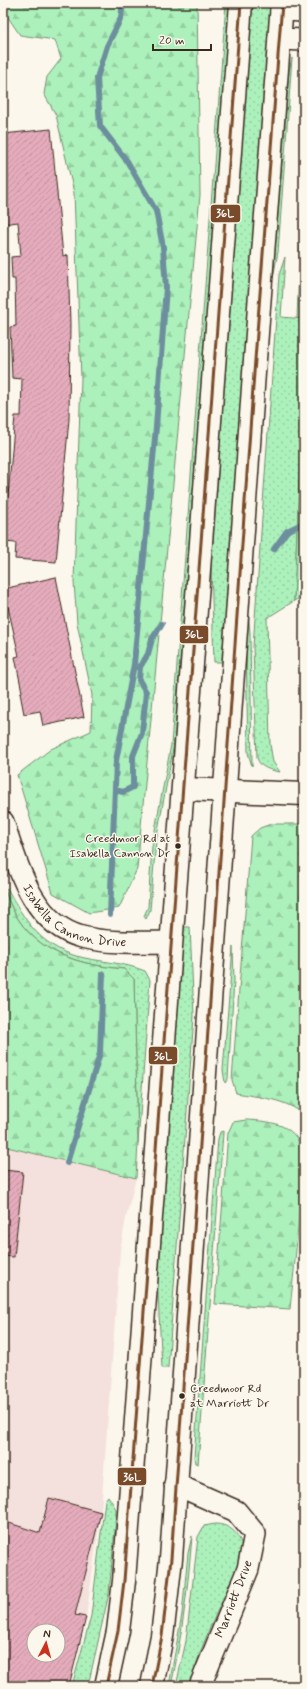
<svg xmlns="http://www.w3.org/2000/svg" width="307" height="1689" viewBox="0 0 307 1689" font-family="Mynerve,sans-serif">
<defs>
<pattern id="grass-dots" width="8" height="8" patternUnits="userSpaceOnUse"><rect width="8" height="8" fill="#acf1bc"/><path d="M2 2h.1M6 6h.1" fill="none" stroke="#95cfa1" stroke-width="1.8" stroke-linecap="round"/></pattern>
<pattern id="forest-firs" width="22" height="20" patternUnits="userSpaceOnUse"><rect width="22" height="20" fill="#acf1bc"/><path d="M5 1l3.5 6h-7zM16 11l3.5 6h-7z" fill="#95cfa1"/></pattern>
<pattern id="building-hatch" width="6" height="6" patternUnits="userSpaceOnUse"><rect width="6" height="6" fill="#e4abbb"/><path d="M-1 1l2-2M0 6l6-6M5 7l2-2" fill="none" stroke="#c493a0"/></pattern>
</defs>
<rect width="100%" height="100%" fill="#fbf7ec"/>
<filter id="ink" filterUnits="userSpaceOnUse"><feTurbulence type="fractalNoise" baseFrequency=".025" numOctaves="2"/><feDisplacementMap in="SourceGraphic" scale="8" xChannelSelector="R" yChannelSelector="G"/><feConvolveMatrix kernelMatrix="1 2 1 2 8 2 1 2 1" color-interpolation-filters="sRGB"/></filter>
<g filter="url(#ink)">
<path fill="#f4e0dd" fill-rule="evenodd" d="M 3,1146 L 136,1178 L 127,1213 L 120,1250 L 101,1512 L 86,1617 L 69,1686 L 3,1686 ZM 34,1631 L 58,1631 L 58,1655 L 34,1655 Z"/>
<path fill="url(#grass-dots)" stroke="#748e6d" d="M 226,3 L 230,3 L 174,744 L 156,841 L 150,910 L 146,919 L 144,916 L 148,907 L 152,846 L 171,745 Z
M 252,3 L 271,3 L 222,662 L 214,662 L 211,567 Z
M 292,58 L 278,252 L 273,278 L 289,70 Z
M 285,257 L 281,317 L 304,319 L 304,370 L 294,601 L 267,618 L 270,744 L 273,762 L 280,772 C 270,770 260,768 257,758 L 253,647 L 279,275 Z
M 248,611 L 250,633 L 252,766 L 248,753 L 246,647 Z
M 7,888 C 24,919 39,945 76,956 C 99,962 123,962 145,971 L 150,980 L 138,1143 L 134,979 L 124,969 C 70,964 22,948 5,890 Z
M 183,927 L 190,927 L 194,1016 L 168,1368 L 162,1368 L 157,1278 Z
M 233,947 L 234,980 L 228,1079 L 225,1083 L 223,1070 Z
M 223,1131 L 223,1133 L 198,1464 L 195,1463 L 194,1457 L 218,1139 L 220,1132 Z
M 108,1496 L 116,1509 L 116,1519 L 109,1593 L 88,1686 L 72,1686 L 91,1616 L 105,1500 Z
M 215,1524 C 230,1524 242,1535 242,1551 C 242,1567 220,1603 214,1619 C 204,1641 196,1663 190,1686 L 176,1686 L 186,1641 L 198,1537 L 204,1526 Z
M 192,1536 C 188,1587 182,1637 171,1686 L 169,1686 L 182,1614 L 188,1553 Z"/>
<path fill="url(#forest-firs)" stroke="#748e6d" d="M 3,3 L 197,3 L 200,195 L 137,869 L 119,908 L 89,913 L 53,893 L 17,775 L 51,749 L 91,731 L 92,695 L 77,623 L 74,582 L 81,378 L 74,193 L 56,115 L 44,94 L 47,77 L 61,59 L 55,40 L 20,35 L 3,10 Z
M 304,154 L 304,319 L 297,318 Z
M 304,370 L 304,595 L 294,601 Z
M 271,824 L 304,824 L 304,1115 C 287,1099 258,1097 236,1093 L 232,1080 L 251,836 L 260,828 Z
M 5,890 C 22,948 70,964 124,969 L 134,979 L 138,1143 L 136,1178 L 3,1146 L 3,893 Z
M 246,1120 C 265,1121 287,1122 298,1140 C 307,1162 293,1278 290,1309 L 215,1304 L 228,1133 L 233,1122 Z"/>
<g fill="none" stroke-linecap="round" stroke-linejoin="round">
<path stroke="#6d8e9d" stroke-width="6" d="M 274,549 L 287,531 L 304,523
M 115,790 L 123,792 L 133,787 L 133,756 L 142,733 L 146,692 L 139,680 L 140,667 L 148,654 L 152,639 L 162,624
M 110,915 L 116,761 L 134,664 L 156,427 L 166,287 L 163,247 L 156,211 L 127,161 L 100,126 L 97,78 L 107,46 L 121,18 L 123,3
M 67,1163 L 100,1053 L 103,974"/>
</g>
<path fill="url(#building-hatch)" stroke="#3b2a1e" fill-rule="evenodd" d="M 51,129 L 63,256 L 68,255 L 70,324 L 69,419 L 56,562 L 15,559 L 16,543 L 4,542 L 15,416 L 21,416 L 22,379 L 12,378 L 10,327 L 16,326 L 15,279 L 12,279 L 11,257 L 21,256 L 18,222 L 3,224 L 3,134 Z
M 56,577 L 84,717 L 43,726 L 40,711 L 24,714 L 20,693 L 22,692 L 15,657 L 19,656 L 8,607 L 3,609 L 3,589 Z
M 3,1170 L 23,1172 L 14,1257 L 3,1256 Z
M 49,1498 L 101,1512 L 75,1615 L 86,1617 L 69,1686 L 3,1686 L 3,1521 L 40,1533 ZM 34,1631 L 58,1631 L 58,1655 L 34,1655 Z"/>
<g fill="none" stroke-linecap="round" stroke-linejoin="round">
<defs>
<g id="minor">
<path d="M 281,10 L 304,11"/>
<path d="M 279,39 L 304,40"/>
<path id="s1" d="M 3,822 C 18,866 32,924 82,937 C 110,944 142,942 171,942"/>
<path d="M 175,1484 L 236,1511 L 255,1534 L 248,1569 L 200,1686"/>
</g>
<path id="tertiary" d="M 184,789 L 304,794"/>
<path id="primary" d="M 106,1686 L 118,1631 L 124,1581 L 241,3
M 152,1686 L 162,1636 L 171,1559 L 254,373 L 282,3"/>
</defs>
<use href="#minor" stroke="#3b2a1e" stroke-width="24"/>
<use href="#tertiary" stroke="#3b2a1e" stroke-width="25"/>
<use href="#primary" stroke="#3b2a1e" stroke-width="25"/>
<use href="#minor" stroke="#fbf7ec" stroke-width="21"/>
<use href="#tertiary" stroke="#fbf7ec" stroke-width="22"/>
<use href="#primary" stroke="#fbf7ec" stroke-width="22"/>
<defs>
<path id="bus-1" d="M 106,1686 L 118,1631 L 124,1581 L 241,3
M 152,1686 L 162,1636 L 171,1559 L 254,373 L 282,3"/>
</defs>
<use href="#bus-1" stroke="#fbf7ec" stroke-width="6"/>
<use href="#bus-1" stroke="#7a4b2a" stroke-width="3"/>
</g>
</g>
<g fill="#3b2a1e" stroke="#fbf7ec" stroke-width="1.5">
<circle cx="178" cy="846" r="3.5"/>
<circle cx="182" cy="1396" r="3.5"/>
</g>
<g text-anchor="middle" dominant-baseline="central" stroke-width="3" stroke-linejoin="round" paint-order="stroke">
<g font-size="12" fill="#3b2a1e" stroke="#fbf7ec" text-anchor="end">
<text x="170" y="839">Creedmoor Rd at<tspan x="170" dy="15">Isabella Cannon Dr</tspan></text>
<text x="190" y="1389" text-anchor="start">Creedmoor Rd<tspan x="190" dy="15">at Marriott Dr</tspan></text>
</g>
<g font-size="13" fill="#3b2a1e" stroke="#fbf7ec">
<text stroke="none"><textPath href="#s1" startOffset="129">Isabella Cannon Drive</textPath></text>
<text transform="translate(234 1599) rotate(-69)">Marriott Drive</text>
</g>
</g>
<g stroke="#fbf7ec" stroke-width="1.5">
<rect x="210" y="204" width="31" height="19" rx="4" fill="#7a4b2a"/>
<rect x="179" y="625" width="30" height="19" rx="4" fill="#7a4b2a"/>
<rect x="148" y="1046" width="30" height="19" rx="4" fill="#7a4b2a"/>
<rect x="117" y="1467" width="30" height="19" rx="4" fill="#7a4b2a"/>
</g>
<g font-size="11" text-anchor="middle" font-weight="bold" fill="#fff">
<text x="225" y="217">36L</text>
<text x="194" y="638">36L</text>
<text x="163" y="1060">36L</text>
<text x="132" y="1481">36L</text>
</g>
<rect width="307" height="1689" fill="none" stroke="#fbf7ec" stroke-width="16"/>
<rect x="8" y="8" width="291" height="1673" fill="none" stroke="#3b2a1e" stroke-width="1.5" filter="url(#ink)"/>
<g transform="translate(46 1643) rotate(6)"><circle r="19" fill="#fbf7ec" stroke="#aea59a"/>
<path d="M0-3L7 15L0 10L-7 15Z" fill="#c8321e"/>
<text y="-6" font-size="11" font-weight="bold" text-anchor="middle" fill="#3b2a1e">N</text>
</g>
<path d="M153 44v6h58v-6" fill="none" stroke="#3b2a1e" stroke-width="2"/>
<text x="159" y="44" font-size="12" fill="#3b2a1e" stroke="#fbf7ec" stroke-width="3" paint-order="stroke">20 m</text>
</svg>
